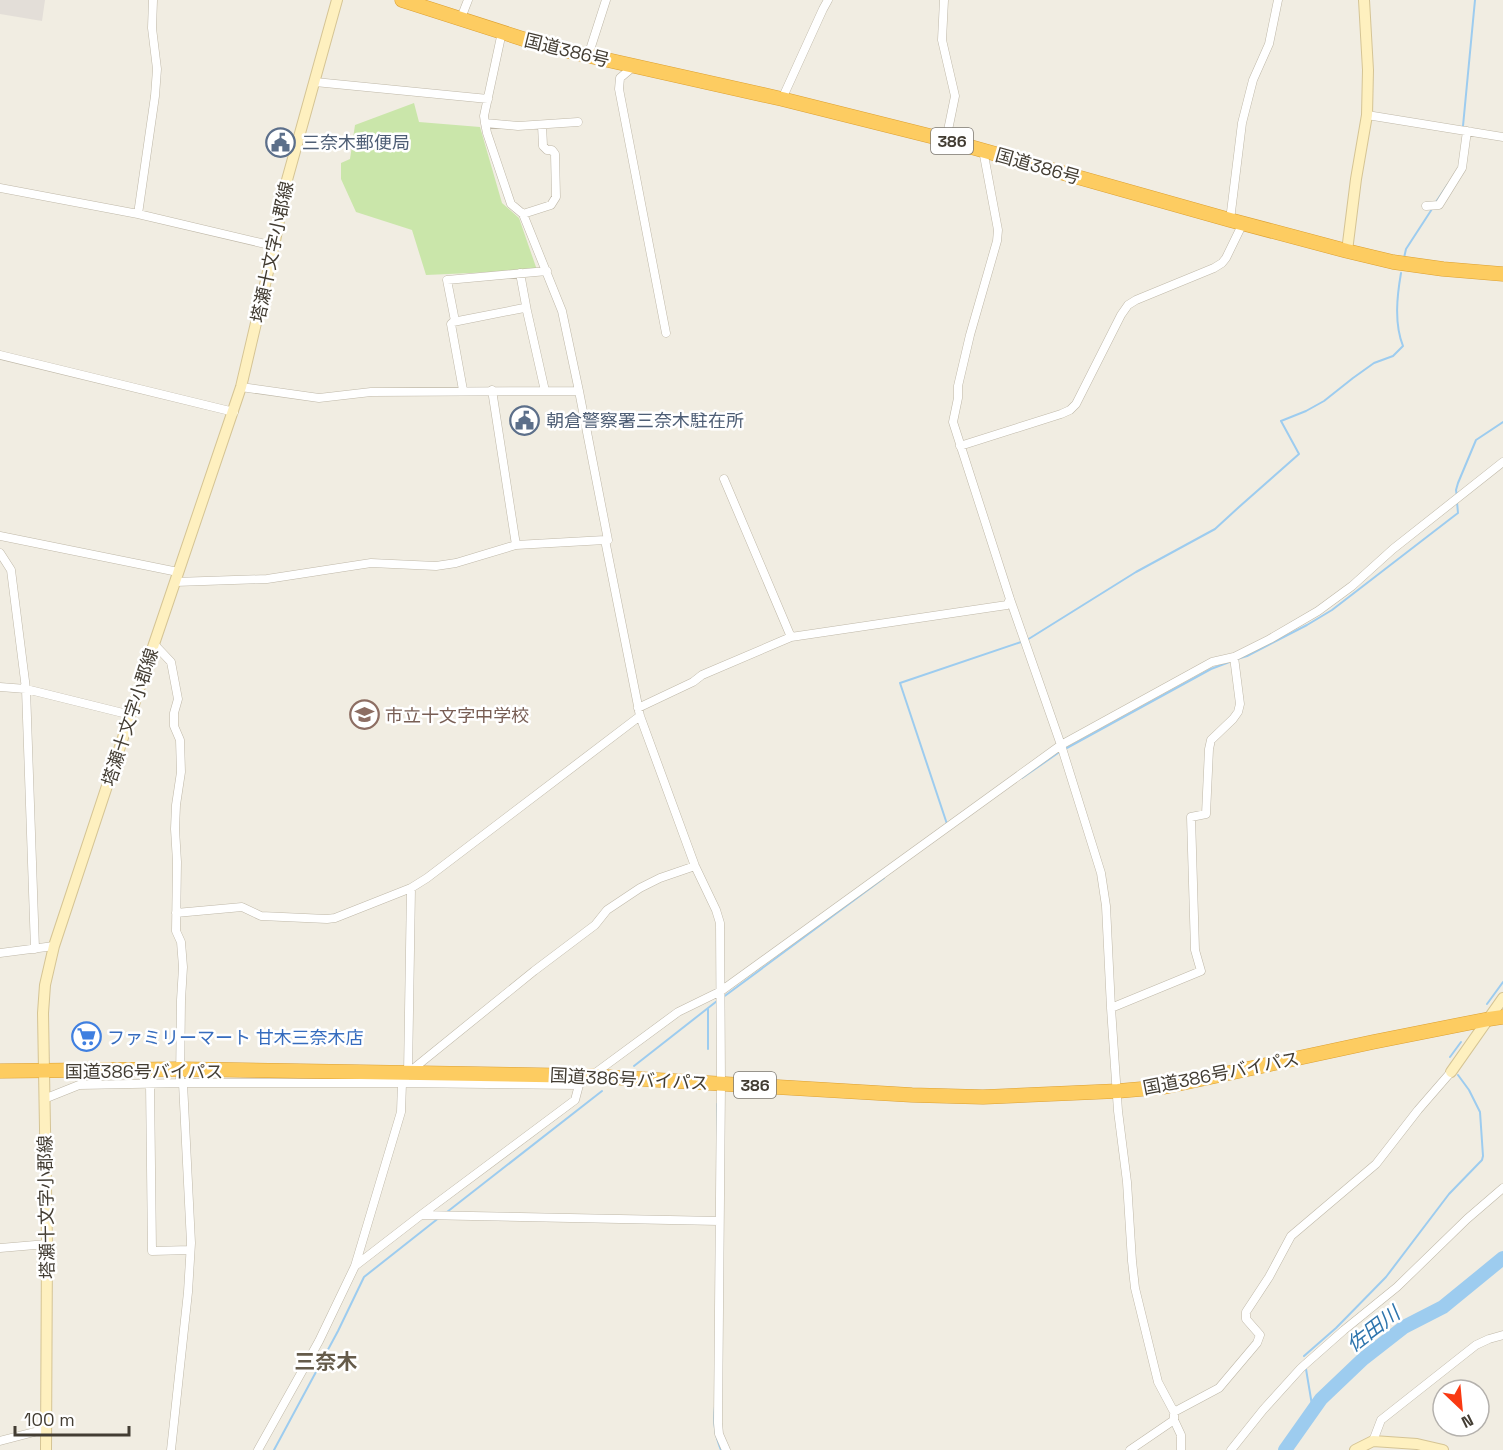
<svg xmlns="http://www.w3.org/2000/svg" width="1503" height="1450" viewBox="0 0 1503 1450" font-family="'Space Grotesk','Noto Sans JP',sans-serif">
<rect width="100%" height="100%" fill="#f1ede2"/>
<path fill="#e3ded8" d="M 0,0 L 45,0 L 42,21 L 0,14 Z"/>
<path fill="#cae6aa" d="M 414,103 L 419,122 L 480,127 L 502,203 L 519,218 L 537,270 L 426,275 L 412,230 L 356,212 L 341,179 L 341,163 L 350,159 L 355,125 Z"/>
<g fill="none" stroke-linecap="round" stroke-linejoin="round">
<path stroke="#9dccef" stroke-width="2" d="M 1463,126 L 1475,0
M 1436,202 L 1448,184
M 1404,258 L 1406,249 L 1432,209
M 1457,497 L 1456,490 L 1458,483 L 1476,440 L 1503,422
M 1027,640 L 1136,572 L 1215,529 L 1239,507 L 1299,454 L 1281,421 L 1306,411 L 1324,401 L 1353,378 L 1374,363 L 1393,356 L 1403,346 C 1394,323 1397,296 1401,273
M 1237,659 L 1247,656 L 1307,625 L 1332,610 L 1454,516 L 1458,513 L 1457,502
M 1065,749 L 1211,669 L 1232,661
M 1022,778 L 1058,753
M 947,824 L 900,683 L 1021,642
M 722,998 L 884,878
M 1487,1004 L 1503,982
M 708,1009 L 708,1049
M 1450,1057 L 1461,1042
M 634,1066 L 717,1001
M 717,1170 L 717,1104
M 447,1212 L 602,1091
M 1304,1356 L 1336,1328 L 1386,1277 L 1449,1194 L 1482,1160 L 1483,1156 L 1480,1112 L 1469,1090 L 1458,1075
M 1306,1369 L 1313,1411
M 715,1406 C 713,1423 715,1435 721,1450
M 274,1450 L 338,1331 L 364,1277 L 440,1217"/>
<path stroke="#9dccef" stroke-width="14" d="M 1285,1450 L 1321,1399 L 1363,1359 L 1404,1327 L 1443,1307 L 1503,1258"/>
<defs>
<path id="street" d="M 944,0 L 942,40 L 955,96 L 946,140
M 461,18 L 468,0
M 502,32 L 484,116 L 485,123 L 487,133 L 511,204 L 523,214 L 562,311 L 579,391 L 608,540 L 605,540 L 640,716 L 695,866 L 716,910 L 720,923 L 721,1083 L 718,1423 L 719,1434 L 726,1450
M 588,56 L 606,0
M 634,66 L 620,78 L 619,89 L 666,333
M 315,82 L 488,99
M 782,99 L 823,9 L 828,0
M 1367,115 L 1503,137
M 485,123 L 518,126 L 578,122
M 983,150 L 998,230 L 997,241 L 970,335 L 958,386 L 958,398 L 953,422 L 1010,599 L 1061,745 L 1101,873 L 1106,906 L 1111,1008 L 1118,1111 L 1127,1182 L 1132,1261 L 1135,1288 L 1158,1382 L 1174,1412 L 1174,1420 L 1181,1435 L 1181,1450
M 0,188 L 138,214 L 274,246
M 1426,206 L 1439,205 L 1462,168 L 1467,131
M 138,214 L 155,96 L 157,69 L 152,28 L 153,0
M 523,214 L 551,205 L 556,197 L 555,154 L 552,150 L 547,150 L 543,146 L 542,125
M 1230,220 L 1242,123 L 1253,80 L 1269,44 L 1278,0
M 520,273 L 527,311
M 455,321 L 447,280 L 547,271
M 0,355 L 234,412
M 241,387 L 319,398 L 371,392 L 579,391
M 463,390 L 451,324 L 453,322 L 524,308 L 527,311 L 545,391
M 492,390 L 516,545
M 960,446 L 1061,414 L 1070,410 L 1076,404 L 1121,315 L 1128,305 L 1136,300 L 1214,268 L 1222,263 L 1226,258 L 1243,223
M 724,479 L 791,637
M 0,536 L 178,572
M 0,553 L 11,570 L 26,689 L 35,949
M 175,582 L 267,579 L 371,563 L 436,566 L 456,563 L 516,545 L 605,540
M 154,644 L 171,662 L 178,699 L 174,713 L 174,726 L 180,740 L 181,772 L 176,805 L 175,829 L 177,862 L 176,931 L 181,942 L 183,967 L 181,1000 L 180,1083
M 0,687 L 26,689 L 131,715
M 638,708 L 693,682 L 702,675 L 791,637 L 1007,605 L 1010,599
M 176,913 L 242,907 L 261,916 L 327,919 L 335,918 L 411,888 L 427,878 L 640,716
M 0,953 L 54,946
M 1111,1008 L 1201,971 L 1195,950 L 1191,817 L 1206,814 L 1209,749 L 1211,740 L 1233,719 L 1238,712 L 1240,704 L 1234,657
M 408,1073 L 411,888
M 150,1083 L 152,1251 L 190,1250
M 44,1099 L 79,1085 L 183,1083 L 402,1083 L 579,1085
M 421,1215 L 719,1221
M 0,1248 L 47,1244
M 355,1266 L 421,1215 L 575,1100 L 579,1085 L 678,1012 L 721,991 L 1061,745 L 1212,662 L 1234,657 L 1270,639 L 1318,611 L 1352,586 L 1393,549 L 1503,462
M 1174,1412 L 1219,1388 L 1257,1343 L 1260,1335 L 1246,1319 L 1246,1312 L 1269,1277 L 1291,1236 L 1376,1164 L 1418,1110 L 1451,1072
M 0,1441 L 46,1429
M 1373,1441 L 1381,1420 L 1476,1345 L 1489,1339 L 1503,1335
M 171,1450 L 188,1292 L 191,1243 L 183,1083
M 258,1450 L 319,1341 L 355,1266 L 401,1112 L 402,1083 L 408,1073 L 534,971 L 595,925 L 607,910 L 640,888 L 660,878 L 695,866
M 1130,1450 L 1174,1420
M 1231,1450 L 1263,1410 L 1301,1368 L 1344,1330 L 1397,1287 L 1467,1219 L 1503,1188"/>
<path id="secondary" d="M 1347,251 L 1356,179 L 1367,115 L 1368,70 L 1364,0
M 1451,1072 L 1503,998
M 46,1450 L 47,1244 L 43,1013 L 45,985 L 54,946 L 154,644 L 241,387 L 274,246 L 287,180 L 337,0
M 1355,1450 L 1373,1441 L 1417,1444 L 1443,1450"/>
<path id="highway" d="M 402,0 L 545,46 L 782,99 L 946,140 L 1230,220 L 1347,251 L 1393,262 L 1443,269 L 1503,274
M 0,1071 L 180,1069 L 591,1076 L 912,1095 L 983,1097 L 1118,1091 L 1164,1087 L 1373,1042 L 1489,1019 L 1503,1017"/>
</defs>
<use href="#street" stroke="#bfb8a8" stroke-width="9"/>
<use href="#secondary" stroke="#d5c494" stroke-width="12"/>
<use href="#highway" stroke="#dca032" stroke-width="15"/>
<use href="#street" stroke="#fff" stroke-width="8"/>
<use href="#secondary" stroke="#fef0bf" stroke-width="10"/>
<use href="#highway" stroke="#fdcc61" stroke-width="14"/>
</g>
<defs>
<symbol id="civic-ring" viewBox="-11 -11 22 22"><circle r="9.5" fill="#fff" stroke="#5c6f8a" stroke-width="1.5"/><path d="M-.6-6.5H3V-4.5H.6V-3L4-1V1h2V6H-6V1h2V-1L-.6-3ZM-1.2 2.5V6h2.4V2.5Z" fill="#5c6f8a"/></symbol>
<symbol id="school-ring" viewBox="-11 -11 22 22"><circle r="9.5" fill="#fff" stroke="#8d6e63" stroke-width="1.5"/><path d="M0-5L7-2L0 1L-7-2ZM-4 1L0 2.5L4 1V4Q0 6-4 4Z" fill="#8d6e63"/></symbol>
<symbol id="supermarket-ring" viewBox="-11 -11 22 22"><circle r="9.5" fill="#fff" stroke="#3f7fe0" stroke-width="1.5"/><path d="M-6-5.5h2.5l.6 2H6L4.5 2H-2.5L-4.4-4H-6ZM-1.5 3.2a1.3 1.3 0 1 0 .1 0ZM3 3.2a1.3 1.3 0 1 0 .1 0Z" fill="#3f7fe0"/></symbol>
</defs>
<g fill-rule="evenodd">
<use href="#civic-ring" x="264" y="126" width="33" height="33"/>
<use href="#civic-ring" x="508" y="404" width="33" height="33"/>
<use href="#school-ring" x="348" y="698" width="33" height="33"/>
<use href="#supermarket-ring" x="70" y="1020" width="33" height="33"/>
</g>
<g text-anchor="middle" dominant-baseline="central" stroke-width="5" stroke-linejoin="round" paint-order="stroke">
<g fill="#fff" stroke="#7b7770" stroke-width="1.5">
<rect x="931" y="128" width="42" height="26" rx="4.5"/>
<rect x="734" y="1072" width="42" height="26" rx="4.5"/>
</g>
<g font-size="16" font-weight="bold" fill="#433d33">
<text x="952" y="141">386</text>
<text x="755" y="1085">386</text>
</g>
<g font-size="18" fill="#433d33" stroke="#fff">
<text transform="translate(567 50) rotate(14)">国道386号</text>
<text transform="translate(1038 166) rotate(16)">国道386号</text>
<text transform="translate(272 252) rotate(-78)">塔瀬十文字小郡線</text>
<text transform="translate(130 717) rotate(-72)">塔瀬十文字小郡線</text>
<text x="144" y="1071">国道386号バイパス</text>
<text transform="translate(1221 1073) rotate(-11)">国道386号バイパス</text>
<text transform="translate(629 1079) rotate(3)">国道386号バイパス</text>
<text transform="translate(46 1207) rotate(-91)">塔瀬十文字小郡線</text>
</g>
<g font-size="18" fill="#4e5e75" stroke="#fff" text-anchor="start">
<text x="302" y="142">三奈木郵便局</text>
<text x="546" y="420">朝倉警察署三奈木駐在所</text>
</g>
<g font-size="18" fill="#785e54" stroke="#fff" text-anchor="start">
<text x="385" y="715">市立十文字中学校</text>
</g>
<g font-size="18" fill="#366cbe" stroke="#fff" text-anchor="start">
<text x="107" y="1037">ファミリーマート 甘木三奈木店</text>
</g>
<g font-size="20" font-style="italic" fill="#2e75ad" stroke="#fff">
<text transform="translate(1373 1329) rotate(-37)">佐田川</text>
</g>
<g font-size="21" font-weight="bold" fill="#655b4a" stroke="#fff">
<text x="326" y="1361">三奈木</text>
</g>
</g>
<g transform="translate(1461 1408) rotate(154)"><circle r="28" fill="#ffffff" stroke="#b4b1ad" stroke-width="1.5"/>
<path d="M0-4.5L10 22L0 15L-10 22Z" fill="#f93912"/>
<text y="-9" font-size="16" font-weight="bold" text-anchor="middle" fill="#433d33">N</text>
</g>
<path d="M15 1426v9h114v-9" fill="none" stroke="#433d33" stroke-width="3"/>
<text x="24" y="1426" font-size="18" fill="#433d33" stroke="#ffffff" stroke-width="4.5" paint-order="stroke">100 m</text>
</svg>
